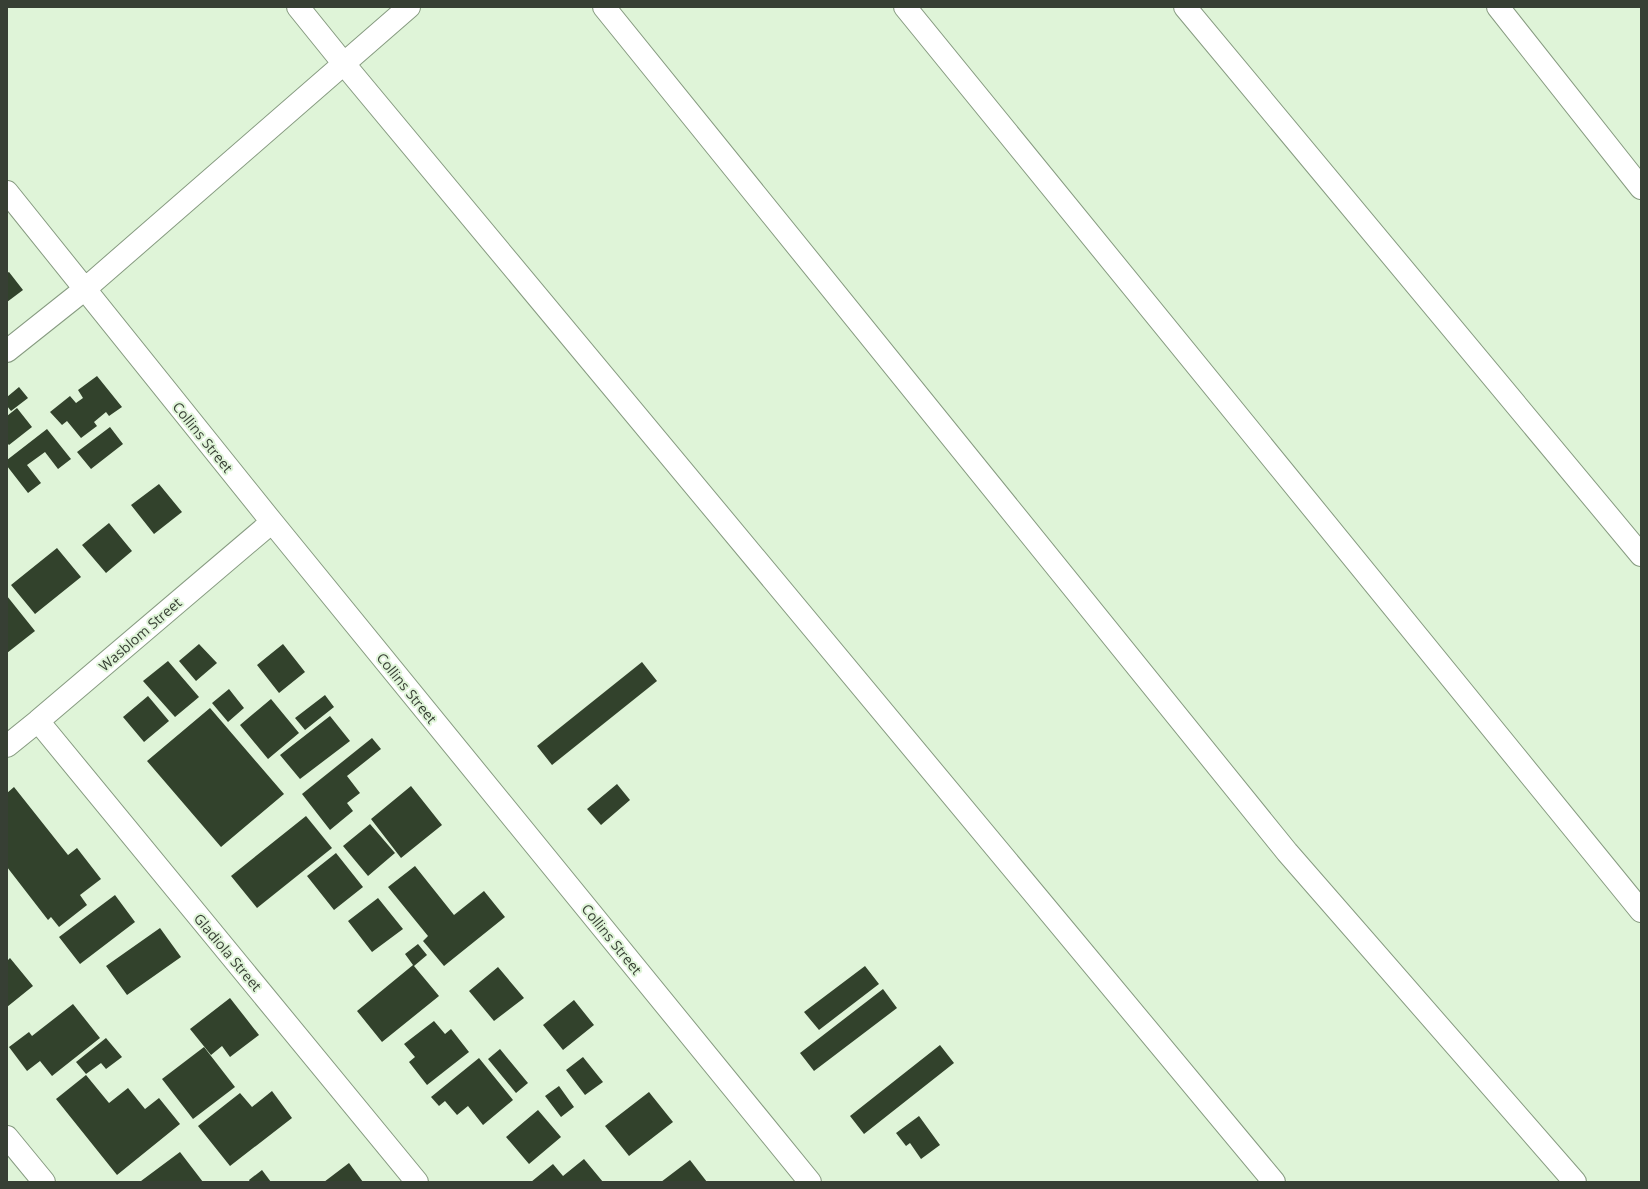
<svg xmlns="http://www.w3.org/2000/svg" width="1648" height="1189" viewBox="0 0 1648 1189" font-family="'Open Sans',sans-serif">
<rect width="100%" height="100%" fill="#dff4d8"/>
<path fill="#32422c" d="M 9,272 L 23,290 L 7,302 L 7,273 Z
M 97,376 L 122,407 L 109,416 L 106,412 L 94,422 L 97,426 L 81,438 L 67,421 L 62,425 L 50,412 L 70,396 L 76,403 L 83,398 L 78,390 Z
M 19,387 L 28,398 L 11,411 L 7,406 L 7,397 Z
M 17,408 L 32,427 L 9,445 L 7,443 L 7,416 Z
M 110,427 L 123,444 L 91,469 L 77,452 Z
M 47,429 L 71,459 L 58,469 L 45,452 L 27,465 L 41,483 L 28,493 L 7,466 L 7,460 Z
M 159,484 L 182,512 L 154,534 L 131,505 Z
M 109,523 L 132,551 L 106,573 L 82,545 Z
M 57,548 L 81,577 L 35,614 L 11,585 Z
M 7,596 L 35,631 L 7,653 Z
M 199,644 L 217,663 L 196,681 L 179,661 Z
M 283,644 L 305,672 L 279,693 L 257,665 Z
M 168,661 L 199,697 L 175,717 L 143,681 Z
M 642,662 L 657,681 L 552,765 L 537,746 Z
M 229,689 L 244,708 L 228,722 L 212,703 Z
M 325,695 L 334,707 L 305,730 L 295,718 Z
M 148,696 L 169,721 L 144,742 L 123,717 Z
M 271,699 L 299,733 L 268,759 L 240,725 Z
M 210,708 L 284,794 L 221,847 L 147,761 Z
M 330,716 L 350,741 L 300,779 L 280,755 Z
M 372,738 L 381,749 L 347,776 L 360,793 L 347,803 L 353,811 L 330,830 L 302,794 Z
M 617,784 L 630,800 L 601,825 L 587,809 Z
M 411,786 L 442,825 L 401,858 L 371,819 Z
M 14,787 L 68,855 L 77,848 L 101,879 L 80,895 L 87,905 L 59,927 L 51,917 L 48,920 L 7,867 L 7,793 Z
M 306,816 L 332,848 L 257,908 L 231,876 Z
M 370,824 L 395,853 L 368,876 L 343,846 Z
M 336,853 L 363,887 L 334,910 L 307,876 Z
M 415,866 L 454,915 L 484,891 L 505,917 L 444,966 L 423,941 L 428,936 L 388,887 Z
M 115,895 L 135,922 L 80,964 L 59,937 Z
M 378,898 L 403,929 L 372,952 L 348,921 Z
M 160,928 L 181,957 L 127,995 L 106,966 Z
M 418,944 L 427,955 L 414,966 L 439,996 L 382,1042 L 357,1011 L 413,965 L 405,954 Z
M 10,958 L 33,986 L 7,1007 L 7,961 Z
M 865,966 L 879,984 L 819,1030 L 804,1012 Z
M 498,967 L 524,998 L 494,1021 L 469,991 Z
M 883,989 L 897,1008 L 814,1071 L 800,1053 Z
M 230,998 L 259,1035 L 230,1057 L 222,1046 L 211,1055 L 190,1029 Z
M 574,1000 L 594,1025 L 563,1050 L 543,1025 Z
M 73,1004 L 100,1038 L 52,1076 L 40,1061 L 27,1071 L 9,1047 L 29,1032 L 32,1036 Z
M 434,1021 L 445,1034 L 451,1029 L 469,1052 L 427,1085 L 409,1062 L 415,1057 L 404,1044 Z
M 106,1038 L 122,1057 L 106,1069 L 101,1063 L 86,1074 L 76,1062 Z
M 940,1045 L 954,1063 L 864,1134 L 850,1116 Z
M 204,1047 L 235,1087 L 193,1119 L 162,1079 Z
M 500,1049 L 528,1083 L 516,1093 L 488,1059 Z
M 583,1057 L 603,1082 L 585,1095 L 566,1070 Z
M 479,1058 L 513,1100 L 483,1125 L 468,1106 L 457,1115 L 445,1101 L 439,1106 L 431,1097 Z
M 86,1075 L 109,1103 L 128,1088 L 145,1109 L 159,1098 L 180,1124 L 117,1175 L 56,1099 Z
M 559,1086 L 574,1107 L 561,1117 L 545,1096 Z
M 272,1091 L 292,1118 L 230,1166 L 198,1126 L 240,1093 L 252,1107 Z
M 649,1092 L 673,1122 L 629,1156 L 605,1126 Z
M 538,1110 L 561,1137 L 529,1164 L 506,1137 Z
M 919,1116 L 940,1145 L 921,1159 L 910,1143 L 906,1146 L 896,1133 Z
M 180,1152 L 203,1182 L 142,1182 L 141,1181 Z
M 584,1159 L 603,1182 L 531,1182 L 553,1164 L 563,1176 Z
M 690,1160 L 707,1182 L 661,1182 Z
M 349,1163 L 363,1182 L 324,1182 Z
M 262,1170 L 271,1182 L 250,1182 L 249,1180 Z"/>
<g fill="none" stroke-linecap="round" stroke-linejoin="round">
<defs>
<path id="street" d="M 298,7 L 344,64 L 1274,1182
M 604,7 L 1287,852 L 1575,1182
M 905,7 L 1641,911
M 1185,7 L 1641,555
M 1498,7 L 1641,188
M 7,192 L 272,522 L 810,1182
M 7,351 L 85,289 L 409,7
M 38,721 L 417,1182
M 7,746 L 38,721 L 272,522
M 7,1137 L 44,1182"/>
</defs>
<use href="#street" stroke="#879b81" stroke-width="24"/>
<use href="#street" stroke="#fff" stroke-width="22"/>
</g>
<g text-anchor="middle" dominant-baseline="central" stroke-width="4" stroke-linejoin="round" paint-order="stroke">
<g font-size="14" fill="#373f34" stroke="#dff4d8">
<text transform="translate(203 437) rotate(51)">Collins Street</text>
<text transform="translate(140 634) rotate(-41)">Wasblom Street</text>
<text transform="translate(407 688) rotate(51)">Collins Street</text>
<text transform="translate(612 939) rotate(51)">Collins Street</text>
<text transform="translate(228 952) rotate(50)">Gladiola Street</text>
</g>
</g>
<rect width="1648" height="1189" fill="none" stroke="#373f34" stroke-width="16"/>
</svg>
